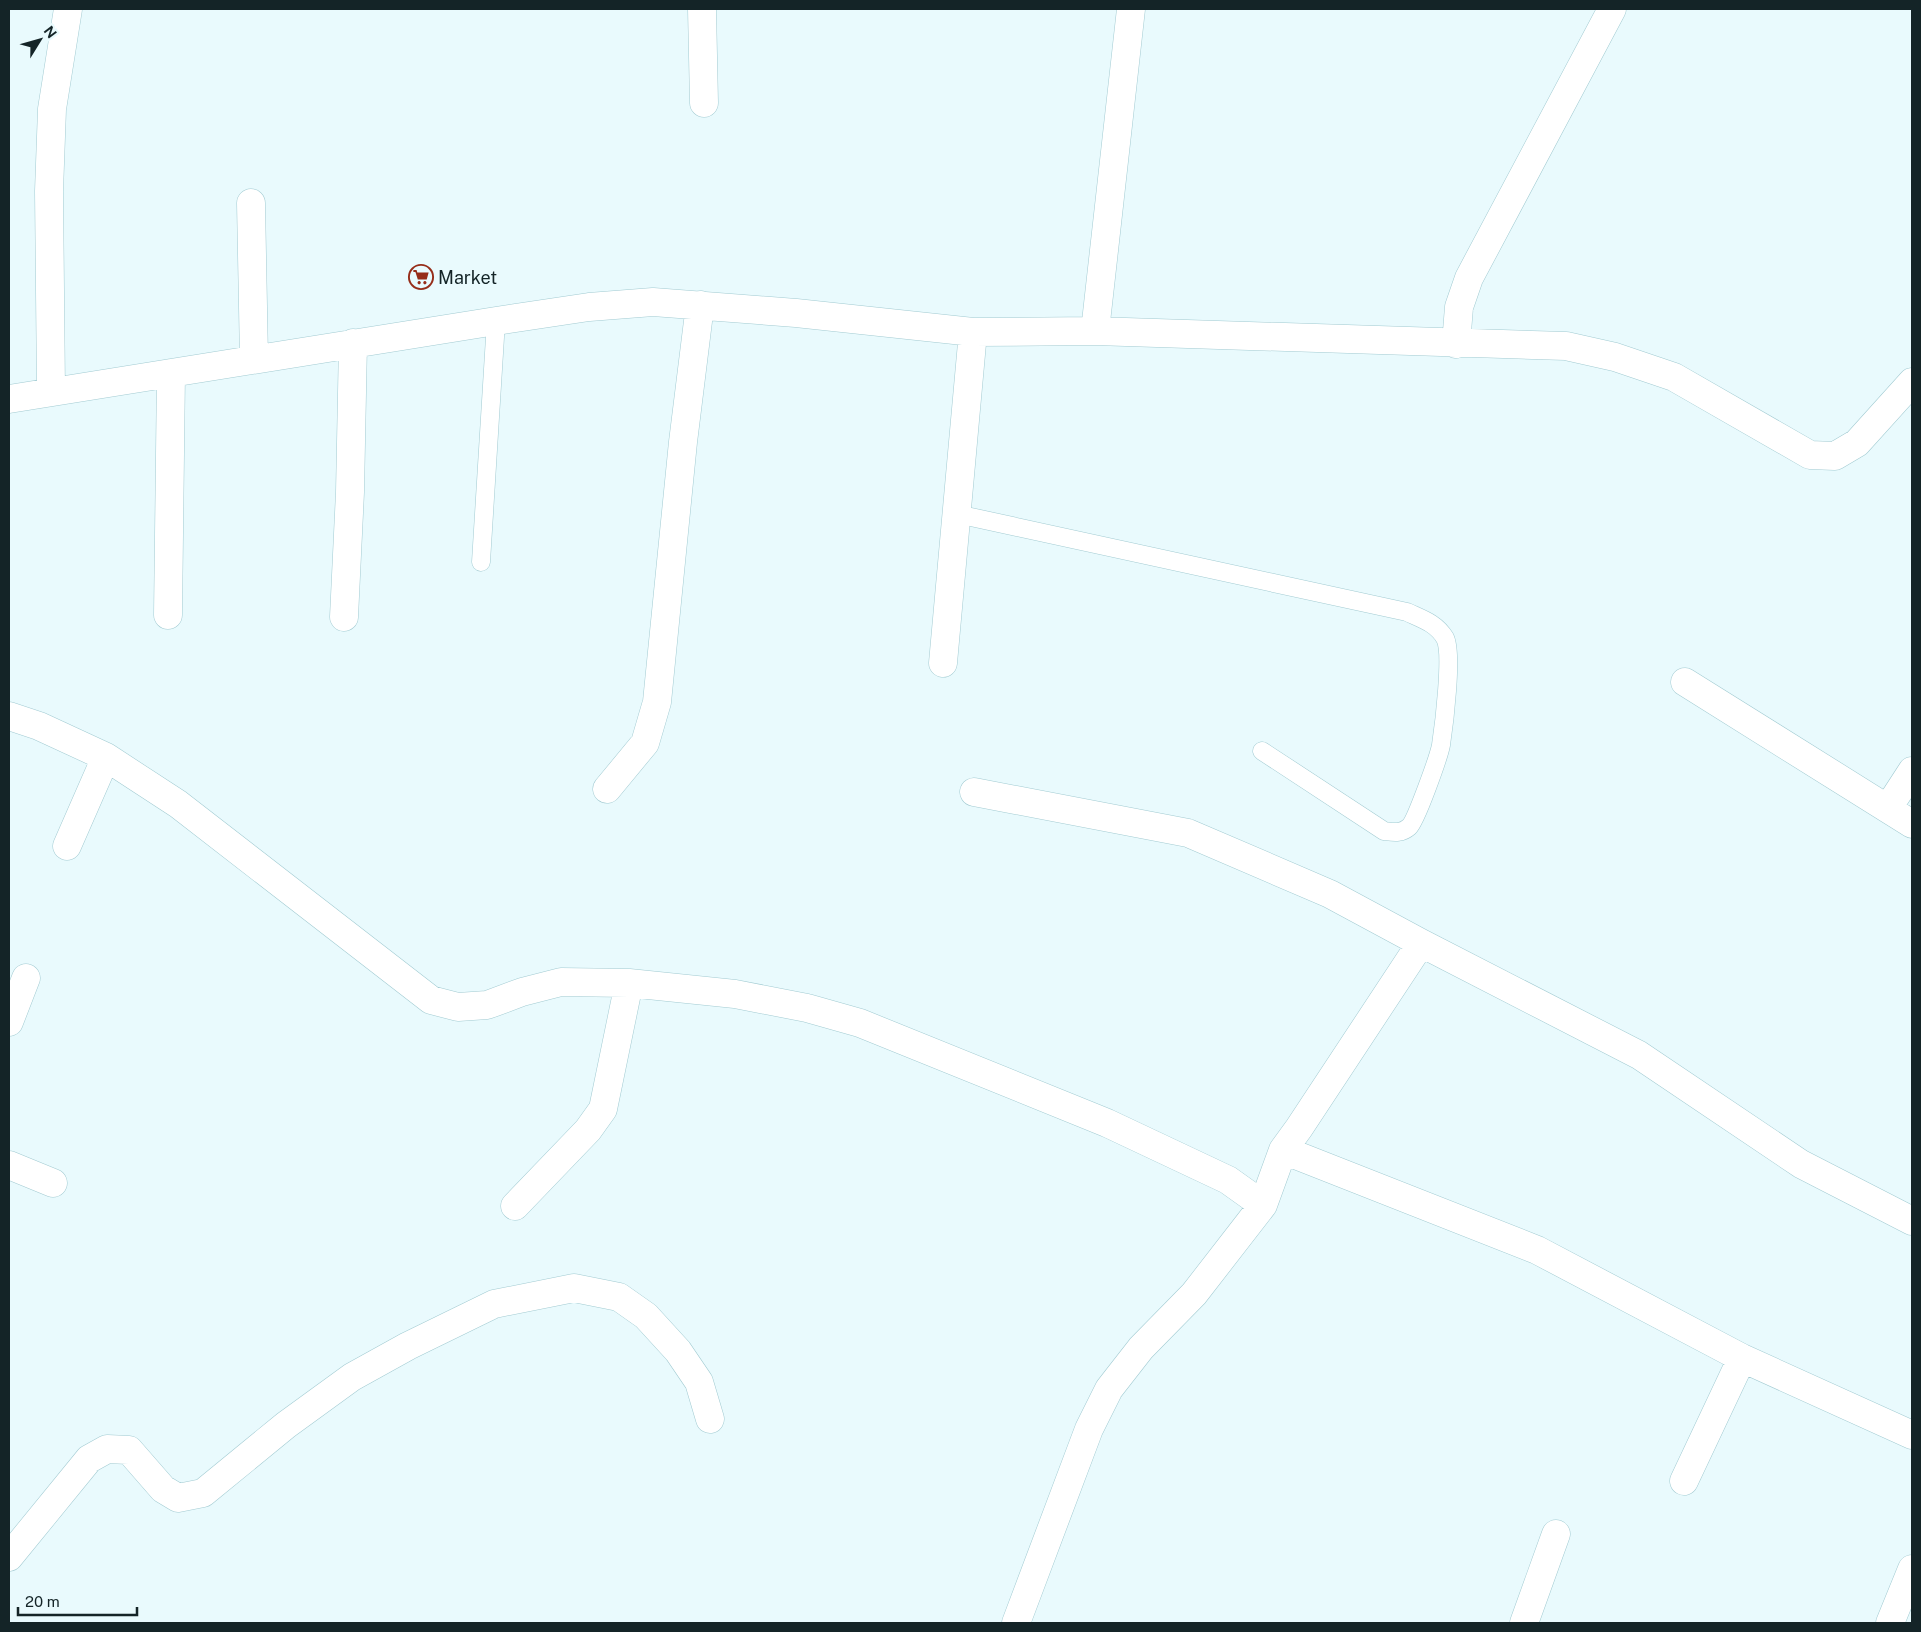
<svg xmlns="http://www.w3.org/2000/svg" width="1921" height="1632" viewBox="0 0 1921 1632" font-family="'Public Sans',sans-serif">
<rect width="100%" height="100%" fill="#e9fafd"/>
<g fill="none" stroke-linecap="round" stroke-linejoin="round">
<defs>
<path id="service" d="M 957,514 L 1407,612 C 1422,619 1436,623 1445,638 C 1453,653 1444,725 1441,745 C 1439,756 1416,821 1409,827 C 1401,834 1393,832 1384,831 L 1262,751
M 481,562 L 496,321"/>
<path id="minor" d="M 702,9 L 704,103
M 251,203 L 254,359
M 1095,331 L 1131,9
M 1456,344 L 1459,307 L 1469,278 L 1612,9
M 51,391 L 49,191 L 52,109 L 68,9
M 9,399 L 496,321 L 589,307 L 653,302 L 796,313 L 973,332 L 1095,331 L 1566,346 L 1615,357 L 1674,377 L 1810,455 L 1835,456 L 1857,443 L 1912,382
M 168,615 L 171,373
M 344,617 L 350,492 L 353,343
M 943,663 L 973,332
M 1685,682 L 1912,824
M 9,716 L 39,726 L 106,757 L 178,804 L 431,1000 L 458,1007 L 487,1005 L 522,992 L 561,982 L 629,983 L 735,994 L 807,1008 L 860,1023 L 1107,1123 L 1228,1180 L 1263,1205
M 607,789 L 645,743 L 657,702 L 683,442 L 700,305
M 974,792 L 1188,833 L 1330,894 L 1421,943 L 1639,1055 L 1801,1164 L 1912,1221
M 1888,808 L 1912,771
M 67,846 L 106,757
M 9,1022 L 26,978
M 1283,1150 L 1537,1250 L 1742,1358 L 1912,1435
M 9,1165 L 53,1183
M 515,1206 L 588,1130 L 603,1109 L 629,983
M 1684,1481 L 1742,1358
M 9,1557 L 89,1459 L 107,1449 L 129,1450 L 163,1489 L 178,1498 L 203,1493 L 286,1425 L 352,1377 L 408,1346 L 494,1304 L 574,1288 L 619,1297 L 646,1316 L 678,1351 L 699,1382 L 710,1419
M 1016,1623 L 1089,1429 L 1109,1389 L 1141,1348 L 1194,1294 L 1263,1205 L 1283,1150 L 1299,1128 L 1421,943
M 1524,1623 L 1556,1534
M 1890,1623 L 1912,1569"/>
</defs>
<use href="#service" stroke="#a2cbd2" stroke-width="19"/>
<use href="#minor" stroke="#a2cbd2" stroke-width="29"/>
<use href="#service" stroke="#fff" stroke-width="18"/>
<use href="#minor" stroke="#fff" stroke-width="28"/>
</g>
<defs>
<symbol id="supermarket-ring" viewBox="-11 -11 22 22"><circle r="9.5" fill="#e9fafd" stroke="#962d19" stroke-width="1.5"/><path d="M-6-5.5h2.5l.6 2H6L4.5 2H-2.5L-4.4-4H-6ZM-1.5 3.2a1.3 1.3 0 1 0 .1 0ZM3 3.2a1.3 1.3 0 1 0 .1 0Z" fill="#962d19"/></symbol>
</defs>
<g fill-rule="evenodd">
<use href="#supermarket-ring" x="407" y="263" width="28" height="28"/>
</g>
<g text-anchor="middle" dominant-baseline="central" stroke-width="4" stroke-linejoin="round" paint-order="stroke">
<g font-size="18" fill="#142427" stroke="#e9fafd" text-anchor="start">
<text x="438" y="277">Market</text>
</g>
</g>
<rect width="1921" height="1632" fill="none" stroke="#142427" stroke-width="20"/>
<g transform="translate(40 40) rotate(53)" stroke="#e9fafd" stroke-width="4" paint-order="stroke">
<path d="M0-4L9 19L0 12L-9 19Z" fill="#142427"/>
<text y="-8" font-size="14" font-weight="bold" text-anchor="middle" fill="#142427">N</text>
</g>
<path d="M18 1607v8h119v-8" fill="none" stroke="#142427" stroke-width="2.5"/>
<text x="25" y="1607" font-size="15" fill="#142427" stroke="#e9fafd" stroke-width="4" paint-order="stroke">20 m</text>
</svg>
